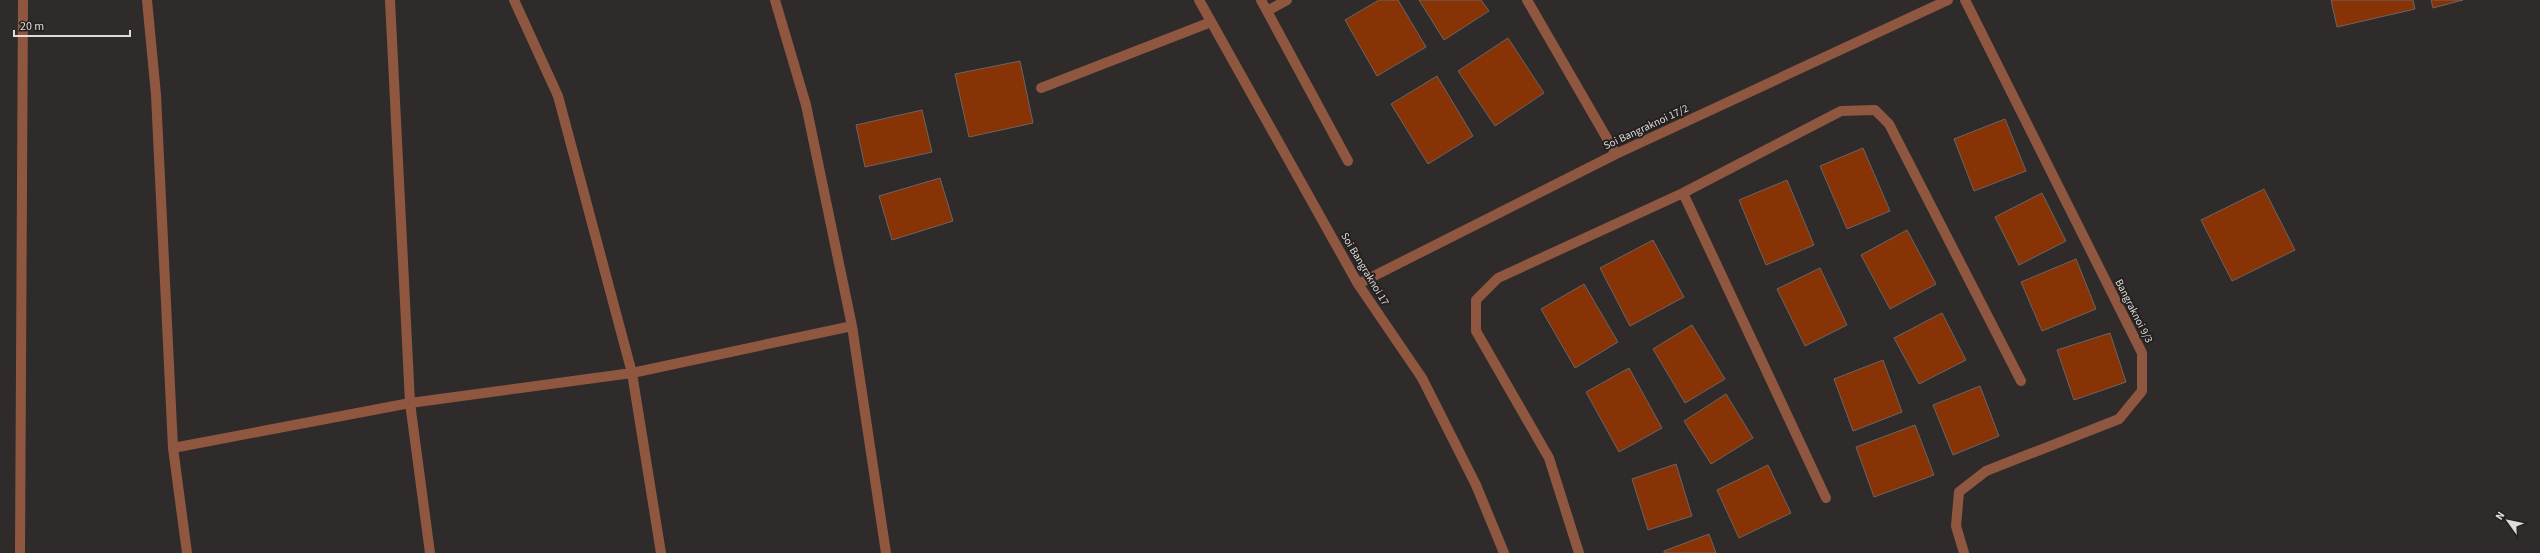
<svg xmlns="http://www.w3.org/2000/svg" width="2540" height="553" viewBox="0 0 2540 553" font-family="'Source Sans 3',sans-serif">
<rect width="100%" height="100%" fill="#2f2b2a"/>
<path fill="#873306" stroke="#6a6564" d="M 1379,0 L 1398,0 L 1426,47 L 1377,76 L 1345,20 Z
M 1419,0 L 1481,0 L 1489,11 L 1444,40 Z
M 2331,0 L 2413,0 L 2415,9 L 2337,27 Z
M 2431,0 L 2463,0 L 2433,8 Z
M 1508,38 L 1544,93 L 1495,126 L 1458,71 Z
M 1020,61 L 1033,123 L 969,137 L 955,74 Z
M 1437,76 L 1473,136 L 1428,164 L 1391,104 Z
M 922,110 L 932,152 L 865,167 L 856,125 Z
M 2005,119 L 2026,171 L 1974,191 L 1954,139 Z
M 1863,148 L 1890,211 L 1847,229 L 1820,166 Z
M 940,178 L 953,221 L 892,240 L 879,196 Z
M 1787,180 L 1814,245 L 1766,265 L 1739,200 Z
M 2264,189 L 2295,250 L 2232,281 L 2201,220 Z
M 2042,193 L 2066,241 L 2019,265 L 1995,217 Z
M 1907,230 L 1936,284 L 1890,309 L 1861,255 Z
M 1653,240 L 1684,297 L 1630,326 L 1600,268 Z
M 2076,259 L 2096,309 L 2042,331 L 2021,282 Z
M 1820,268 L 1847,325 L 1805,346 L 1777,289 Z
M 1584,284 L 1618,342 L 1575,368 L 1541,309 Z
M 1942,313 L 1966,360 L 1919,384 L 1894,338 Z
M 1692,325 L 1725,379 L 1685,403 L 1653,349 Z
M 2110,333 L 2126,382 L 2074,400 L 2057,350 Z
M 1883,360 L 1902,412 L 1853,431 L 1834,379 Z
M 1629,368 L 1662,428 L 1619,452 L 1586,392 Z
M 1980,386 L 1999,436 L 1953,455 L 1933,405 Z
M 1726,394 L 1753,438 L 1711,464 L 1684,421 Z
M 1915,425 L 1934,475 L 1874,497 L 1856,447 Z
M 1676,464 L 1692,516 L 1648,530 L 1632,479 Z
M 1768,465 L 1791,513 L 1739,538 L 1717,490 Z
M 1709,534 L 1716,553 L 1664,553 L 1664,551 Z"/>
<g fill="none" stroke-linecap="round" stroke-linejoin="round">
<path stroke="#905740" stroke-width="10" d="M 147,0 L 156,95 L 173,448 L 187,553
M 390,0 L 410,403 L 430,553
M 514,0 L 558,96 L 632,373 L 661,553
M 775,0 L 806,105 L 852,326 L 886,553
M 1199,0 L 1358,284 L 1422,378 L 1476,485 L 1504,553
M 1261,0 L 1348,161
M 1527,0 L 1616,154
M 1267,11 L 1287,0
M 1041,88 L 1211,22
M 1683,193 L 1826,498
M 1358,284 L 1616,154 L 1948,0
M 173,448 L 410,403 L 632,373 L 852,326
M 20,553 L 23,0
M 1579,553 L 1549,458 L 1476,331 L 1476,300 L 1498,278 L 1683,193 L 1841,111 L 1875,110 L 1889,124 L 2021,381
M 1964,553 L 1956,526 L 1959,492 L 1986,471 L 2119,419 L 2142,391 L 2142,353 L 1965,0"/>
</g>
<g text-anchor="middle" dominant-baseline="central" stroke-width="4" stroke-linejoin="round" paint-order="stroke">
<g font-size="11" fill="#dfdcdb" stroke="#252120">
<text transform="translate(1646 127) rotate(-25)">Soi Bangraknoi 17/2</text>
<text transform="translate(1365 269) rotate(59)">Soi Bangraknoi 17</text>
<text transform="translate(2134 311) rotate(63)">Bangraknoi 9/3</text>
</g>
</g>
<g transform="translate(2508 521) rotate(303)" stroke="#252120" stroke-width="3" paint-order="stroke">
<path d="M0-3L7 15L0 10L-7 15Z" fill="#dfdcdb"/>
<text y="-6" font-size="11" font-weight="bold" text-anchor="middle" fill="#dfdcdb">N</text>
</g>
<path d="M14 30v6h116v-6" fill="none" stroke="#dfdcdb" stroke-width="2"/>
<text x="20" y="30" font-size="12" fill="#dfdcdb" stroke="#252120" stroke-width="3" paint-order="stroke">20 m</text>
</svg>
